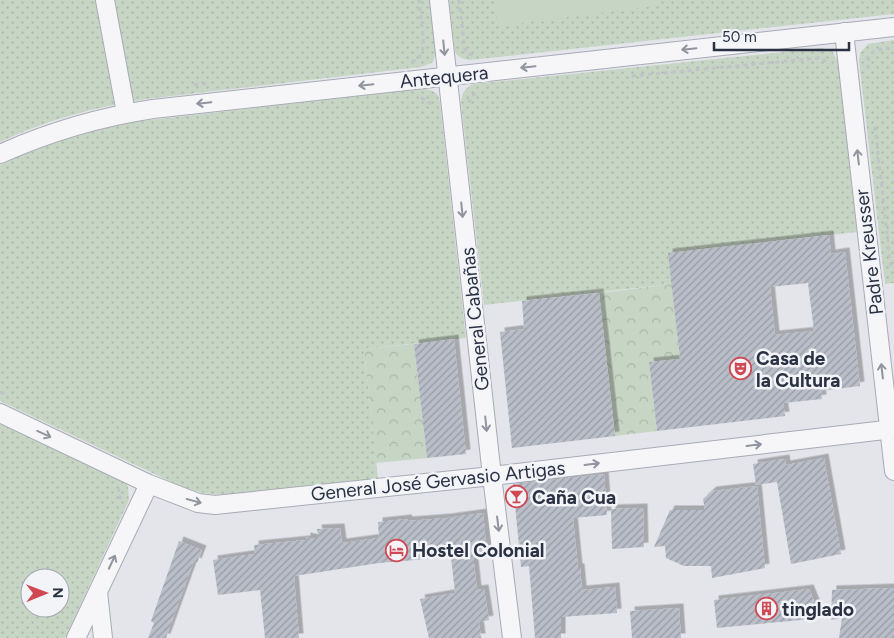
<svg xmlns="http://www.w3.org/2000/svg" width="894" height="638" viewBox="0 0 894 638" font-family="Figtree,sans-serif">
<defs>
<pattern id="green-dots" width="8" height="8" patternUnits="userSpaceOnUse" patternTransform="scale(1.25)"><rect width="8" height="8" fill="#c7d5c4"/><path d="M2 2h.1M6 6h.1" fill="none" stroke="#abb7aa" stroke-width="1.8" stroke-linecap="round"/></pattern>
<pattern id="forest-crowns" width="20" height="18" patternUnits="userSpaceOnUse" patternTransform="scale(1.25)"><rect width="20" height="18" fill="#c7d5c4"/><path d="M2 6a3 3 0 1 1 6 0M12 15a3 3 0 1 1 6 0" fill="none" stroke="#abb7aa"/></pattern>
<pattern id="building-hatch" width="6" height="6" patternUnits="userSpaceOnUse" patternTransform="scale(1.25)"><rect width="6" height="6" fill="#babec8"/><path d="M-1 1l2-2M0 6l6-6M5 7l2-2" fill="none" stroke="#979ba4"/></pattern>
<filter id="shadow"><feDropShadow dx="4.5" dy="-4.5" stdDeviation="0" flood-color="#0004"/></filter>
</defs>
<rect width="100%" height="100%" fill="#e3e5eb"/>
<path fill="url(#green-dots)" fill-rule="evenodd" d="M 0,0 L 430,0 L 436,50 L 434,59 L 432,63 L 421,67 L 146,99 C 96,107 46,120 0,142 Z
M 449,0 L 894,0 L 894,14 L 470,60 C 463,59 459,58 455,52 Z
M 894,40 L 894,283 L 885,284 L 859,61 L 860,53 L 868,44 Z
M 822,48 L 832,51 L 838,61 L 857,232 L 669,253 L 672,284 L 484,305 L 461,103 C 462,93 464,89 473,84 Z
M 420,89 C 431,89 438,91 440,102 L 466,338 L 364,349 L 378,479 L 236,494 C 216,495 200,494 182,487 L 0,401 L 0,165 C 42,145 88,131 133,122 Z
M 0,422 L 125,482 L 128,487 L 129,500 L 65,638 L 0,638 ZM 30,578 L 60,578 L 60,608 L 30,608 Z"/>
<path fill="url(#forest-crowns)" d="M 672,284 L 680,359 L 649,362 L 657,431 L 615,436 L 599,293 Z
M 414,344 L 427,458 L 376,463 L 364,349 Z"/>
<path fill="#c7d5c4" d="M 495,0 L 656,0 L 656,6 L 498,26 Z"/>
<path fill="url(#building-hatch)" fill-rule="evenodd" filter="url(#shadow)" d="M 829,235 L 831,254 L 845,252 L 860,386 L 821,391 L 822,399 L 783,403 L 785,416 L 657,431 L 649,362 L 680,359 L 668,253 ZM 808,283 L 814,331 L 775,335 L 770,287 Z
M 599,293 L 615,436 L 512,448 L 500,332 L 524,329 L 522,301 Z
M 454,339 L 466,454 L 427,458 L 414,344 Z
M 824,458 L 841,554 L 791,564 L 777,482 L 756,485 L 753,464 L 785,459 L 786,465 Z
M 604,474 L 607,515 L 573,518 L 578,568 L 580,568 L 582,590 L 615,587 L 617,613 L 561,617 L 561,638 L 535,638 L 529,566 L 521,567 L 513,484 Z
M 757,486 L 765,568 L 712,578 L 711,566 L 684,566 L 666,558 L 665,546 L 654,547 L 670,510 L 705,510 L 703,499 L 712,491 Z
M 643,508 L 644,547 L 612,549 L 611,509 Z
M 483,513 L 487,554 L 473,555 L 477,590 L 484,589 L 489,620 L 479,622 L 481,638 L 429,638 L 420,599 L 455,593 L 451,557 L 379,563 L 294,576 L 299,638 L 265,638 L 260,590 L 218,595 L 213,560 L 255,554 L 254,545 L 306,540 L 306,537 L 319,540 L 317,529 L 340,528 L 342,543 L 379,538 L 378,522 L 407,519 L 408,521 L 447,518 Z
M 179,541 L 202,550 L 197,563 L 194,561 L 166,638 L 148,638 L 154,623 L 151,621 Z
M 894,588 L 894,638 L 839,638 L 842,618 L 831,620 L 832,590 Z
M 809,589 L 821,618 L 717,628 L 714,600 Z
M 679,608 L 681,638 L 632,638 L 630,611 Z"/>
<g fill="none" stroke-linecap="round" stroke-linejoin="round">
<defs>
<path id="minor" d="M 105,0 L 126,113
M 439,0 L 492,476 L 512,638
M 844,32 L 894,471
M 0,154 C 49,132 100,117 153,109 L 894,27
M 0,413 L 149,484 L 198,503 L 215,505 L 492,476 L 894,429
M 98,592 L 103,638
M 76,638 L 149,484"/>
</defs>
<use href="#minor" stroke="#a8abb5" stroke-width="20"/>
<path stroke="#c1c3ca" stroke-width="3" stroke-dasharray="4 4" stroke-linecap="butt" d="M 459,0 L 465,50 L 469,54 L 473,55
M 412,62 L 419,58 L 424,46 L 419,0
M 868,69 C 867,48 877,50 894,48
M 632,76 L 819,58 L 824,60 L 829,65
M 194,85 L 210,83
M 421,98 L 428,101 L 433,108
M 469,103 L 470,99 L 476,92
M 875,127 L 891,268
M 0,392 L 8,396
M 118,488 L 120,493 L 120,501"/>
<use href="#minor" stroke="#f6f6f9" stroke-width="18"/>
</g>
<defs><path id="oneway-shaft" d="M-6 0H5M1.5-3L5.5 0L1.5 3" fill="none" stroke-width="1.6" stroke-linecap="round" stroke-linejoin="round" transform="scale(1.25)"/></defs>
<g stroke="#90949e">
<use href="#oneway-shaft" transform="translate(444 48) rotate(84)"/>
<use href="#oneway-shaft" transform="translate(689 49) rotate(174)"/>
<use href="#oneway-shaft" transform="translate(528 67) rotate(174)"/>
<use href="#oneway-shaft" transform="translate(366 85) rotate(174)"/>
<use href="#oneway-shaft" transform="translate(204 103) rotate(174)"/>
<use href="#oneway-shaft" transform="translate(858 157) rotate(-97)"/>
<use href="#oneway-shaft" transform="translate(462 210) rotate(84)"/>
<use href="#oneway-shaft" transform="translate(882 371) rotate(-97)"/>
<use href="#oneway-shaft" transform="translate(486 424) rotate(84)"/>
<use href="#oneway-shaft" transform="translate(44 434) rotate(25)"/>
<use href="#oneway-shaft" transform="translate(754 445) rotate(-7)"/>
<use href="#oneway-shaft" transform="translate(592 464) rotate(-7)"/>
<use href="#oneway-shaft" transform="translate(194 501) rotate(15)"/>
<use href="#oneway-shaft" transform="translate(498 524) rotate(83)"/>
<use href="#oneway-shaft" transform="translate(112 562) rotate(-65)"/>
</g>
<defs>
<symbol id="theatre-ring" viewBox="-11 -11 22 22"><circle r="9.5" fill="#f2f4f8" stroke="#cf4852" stroke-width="1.5"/><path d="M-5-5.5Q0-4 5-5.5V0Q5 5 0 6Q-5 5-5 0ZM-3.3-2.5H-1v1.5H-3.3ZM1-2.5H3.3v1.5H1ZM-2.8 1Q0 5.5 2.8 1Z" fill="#cf4852"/></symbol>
<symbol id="bar-ring" viewBox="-11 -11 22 22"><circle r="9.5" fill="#f2f4f8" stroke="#cf4852" stroke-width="1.5"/><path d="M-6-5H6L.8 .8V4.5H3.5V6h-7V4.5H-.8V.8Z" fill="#cf4852"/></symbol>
<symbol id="hotel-ring" viewBox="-11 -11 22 22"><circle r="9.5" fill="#f2f4f8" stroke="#cf4852" stroke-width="1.5"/><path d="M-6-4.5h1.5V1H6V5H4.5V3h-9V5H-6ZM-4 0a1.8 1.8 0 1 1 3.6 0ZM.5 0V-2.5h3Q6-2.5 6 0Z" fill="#cf4852"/></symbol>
<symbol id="building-ring" viewBox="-11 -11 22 22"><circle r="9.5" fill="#f2f4f8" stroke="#cf4852" stroke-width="1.5"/><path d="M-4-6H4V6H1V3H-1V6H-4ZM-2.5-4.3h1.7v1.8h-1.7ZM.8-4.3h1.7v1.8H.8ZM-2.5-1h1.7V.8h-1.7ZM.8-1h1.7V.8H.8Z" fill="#cf4852"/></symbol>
</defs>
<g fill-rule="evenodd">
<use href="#theatre-ring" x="728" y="356" width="25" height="25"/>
<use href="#bar-ring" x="504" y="484" width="25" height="25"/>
<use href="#hotel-ring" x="384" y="538" width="25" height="25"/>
<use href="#building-ring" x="754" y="596" width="25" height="25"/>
</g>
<g text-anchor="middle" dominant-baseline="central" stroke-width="5" stroke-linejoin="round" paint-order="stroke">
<g font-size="19" fill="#2a3143" stroke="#f2f4f8">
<text transform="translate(444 77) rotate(-6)">Antequera</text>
<text transform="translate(869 252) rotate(-97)">Padre Kreusser</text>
<text transform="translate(475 319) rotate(-96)">General Cabañas</text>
<text transform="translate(438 481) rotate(-6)">General José Gervasio Artigas</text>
</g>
<g font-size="19" font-weight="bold" fill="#2a3143" stroke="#f2f4f8" text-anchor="start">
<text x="756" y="358">Casa de<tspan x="756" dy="22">la Cultura</tspan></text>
<text x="532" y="497">Caña Cua</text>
<text x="412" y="550">Hostel Colonial</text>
<text x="782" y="609">tinglado</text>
</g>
</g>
<g transform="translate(45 593) rotate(89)"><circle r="24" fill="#f2f4f8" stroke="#a2a6b0"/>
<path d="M0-4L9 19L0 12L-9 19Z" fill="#cf4852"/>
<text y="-8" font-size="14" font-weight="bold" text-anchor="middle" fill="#2a3143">N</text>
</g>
<path d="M714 42v8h135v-8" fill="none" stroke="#2a3143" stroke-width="2.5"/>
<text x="722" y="42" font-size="15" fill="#2a3143" stroke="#f2f4f8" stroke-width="4" paint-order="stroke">50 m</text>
</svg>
